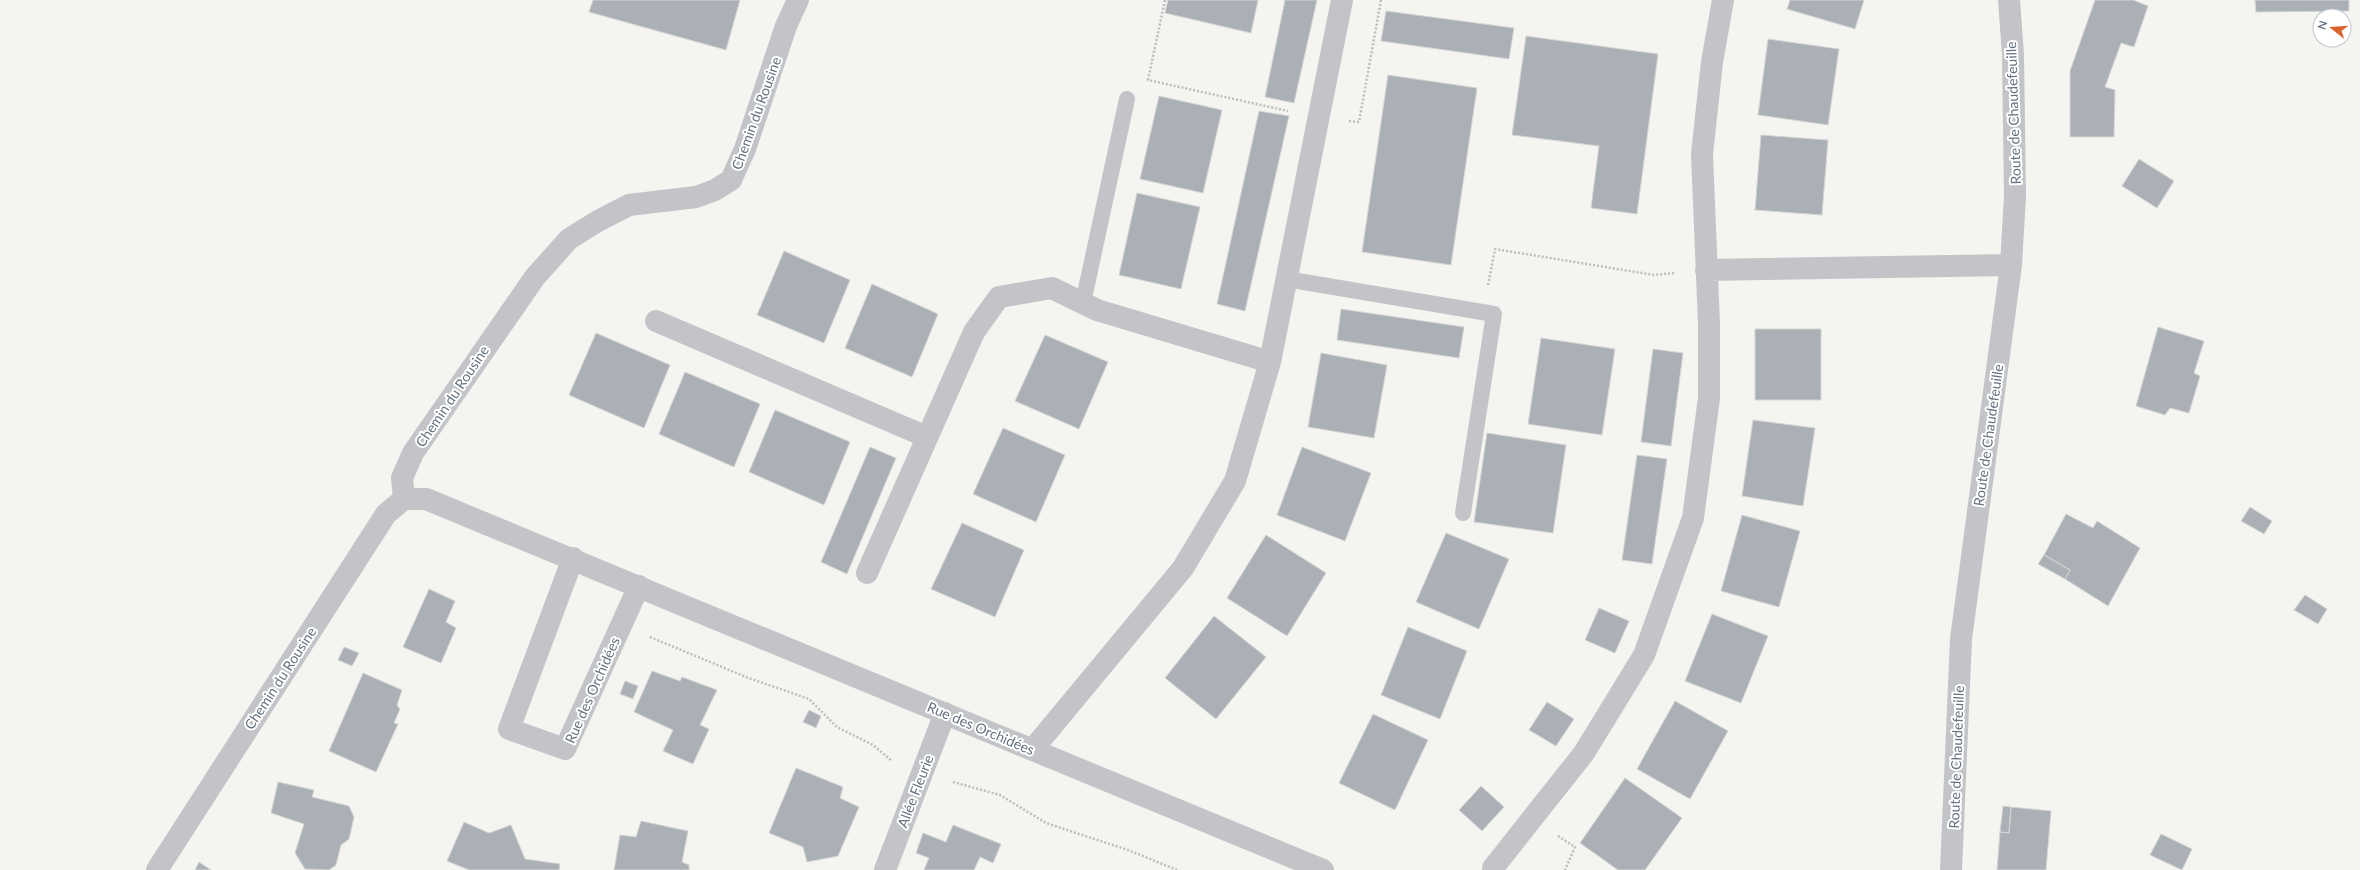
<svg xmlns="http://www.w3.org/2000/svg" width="2360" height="870" viewBox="0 0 2360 870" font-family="Lato,sans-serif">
<rect width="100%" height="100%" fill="#f4f4f0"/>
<path fill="#aab0b6" stroke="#d5d5d3" d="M 593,0 L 740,0 L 726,50 L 589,12 Z
M 1168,0 L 1258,0 L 1251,33 L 1165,13 Z
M 1285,0 L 1317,0 L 1294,103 L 1265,97 Z
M 1790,0 L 1864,0 L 1855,29 L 1787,9 Z
M 2095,0 L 2133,0 L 2148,6 L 2134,47 L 2121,43 L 2105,87 L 2115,90 L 2114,137 L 2070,137 L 2070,71 Z
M 2255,0 L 2349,0 L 2349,11 L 2256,12 Z
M 1386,11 L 1514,28 L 1509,59 L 1381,41 Z
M 1526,36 L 1658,54 L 1637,214 L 1591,208 L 1599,146 L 1512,135 Z
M 1768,39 L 1839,49 L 1828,125 L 1758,115 Z
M 1388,75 L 1477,88 L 1451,265 L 1362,252 Z
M 1159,96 L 1222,110 L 1203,193 L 1140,179 Z
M 1259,111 L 1289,116 L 1245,311 L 1217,304 Z
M 1761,135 L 1828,140 L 1822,215 L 1755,210 Z
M 2139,159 L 2174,181 L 2157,208 L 2122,186 Z
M 1137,193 L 1200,207 L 1181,289 L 1119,275 Z
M 784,251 L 850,280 L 824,343 L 757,315 Z
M 872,284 L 938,314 L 912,377 L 845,348 Z
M 1341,309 L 1464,327 L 1459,358 L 1337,340 Z
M 2158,327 L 2204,341 L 2194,373 L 2200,376 L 2189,413 L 2170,408 L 2165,415 L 2136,406 Z
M 1755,329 L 1821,329 L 1821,400 L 1755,400 Z
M 596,333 L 670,365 L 644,428 L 569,395 Z
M 1045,335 L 1108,362 L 1079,429 L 1015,401 Z
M 1541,338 L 1615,349 L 1602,435 L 1528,424 Z
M 1653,349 L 1683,353 L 1671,446 L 1641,442 Z
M 1321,353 L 1387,365 L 1374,438 L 1308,427 Z
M 685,372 L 760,404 L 734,467 L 659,434 Z
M 775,410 L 850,442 L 824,505 L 749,472 Z
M 1753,420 L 1815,428 L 1803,506 L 1742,496 Z
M 1003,428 L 1065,455 L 1036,522 L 973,494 Z
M 1487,433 L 1566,445 L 1553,533 L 1474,522 Z
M 870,447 L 896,458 L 847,574 L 821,562 Z
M 1302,447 L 1371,473 L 1345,541 L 1277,515 Z
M 1637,455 L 1667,459 L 1652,564 L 1622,560 Z
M 2250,507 L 2272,521 L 2264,534 L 2241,521 Z
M 2066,514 L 2093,528 L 2097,521 L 2140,548 L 2108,606 L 2065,579 L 2070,570 L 2044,555 Z
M 1742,515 L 1800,531 L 1779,607 L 1721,591 Z
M 962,523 L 1024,550 L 995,617 L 931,589 Z
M 1446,533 L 1509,559 L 1479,629 L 1416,602 Z
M 1266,535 L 1326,573 L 1287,636 L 1227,598 Z
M 2044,555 L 2070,570 L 2065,579 L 2038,564 Z
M 429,589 L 455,601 L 446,622 L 456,628 L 441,663 L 403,647 Z
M 2305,595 L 2327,609 L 2318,624 L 2294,610 Z
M 1599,608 L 1629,621 L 1615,653 L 1585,640 Z
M 1712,614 L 1768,636 L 1741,703 L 1685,681 Z
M 1214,616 L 1266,657 L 1216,719 L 1165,678 Z
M 1408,627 L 1467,651 L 1440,719 L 1381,695 Z
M 344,647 L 359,653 L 352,666 L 338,660 Z
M 652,671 L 680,681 L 682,677 L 717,690 L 700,725 L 709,729 L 693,764 L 663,751 L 673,730 L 634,712 Z
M 363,673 L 402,690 L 397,705 L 400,709 L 394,723 L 398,724 L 376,772 L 329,751 Z
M 625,681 L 638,686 L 633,699 L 620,694 Z
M 1675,701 L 1728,731 L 1690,799 L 1637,769 Z
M 1547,702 L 1574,719 L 1556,746 L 1529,730 Z
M 809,710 L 821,716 L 816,728 L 803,722 Z
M 1373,714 L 1428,740 L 1395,810 L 1339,783 Z
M 796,768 L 843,787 L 840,798 L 859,807 L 838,856 L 807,862 L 803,847 L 769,833 Z
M 1625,778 L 1682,818 L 1645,870 L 1618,870 L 1580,843 Z
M 278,782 L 314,790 L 312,797 L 349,806 L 354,817 L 349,839 L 341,845 L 336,865 L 329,870 L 305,869 L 295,853 L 304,824 L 271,813 Z
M 1481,786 L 1504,807 L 1482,831 L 1459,810 Z
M 2003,806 L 2011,807 L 2009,833 L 2000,832 Z
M 2011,807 L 2051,811 L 2046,870 L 1997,870 L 2000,832 L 2009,833 Z
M 641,821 L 688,831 L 682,862 L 689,865 L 689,870 L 614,870 L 620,835 L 636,837 Z
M 464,822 L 489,833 L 511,825 L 525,859 L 560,864 L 559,870 L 469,870 L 447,861 Z
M 953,825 L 1001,844 L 993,863 L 980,857 L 974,870 L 924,870 L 929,858 L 916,853 L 923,833 L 946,842 Z
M 2161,834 L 2192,849 L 2182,870 L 2150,855 Z
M 199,862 L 211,870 L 195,870 Z"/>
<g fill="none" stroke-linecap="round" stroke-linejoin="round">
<path stroke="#bbbdbf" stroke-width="2.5" stroke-dasharray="2 2" stroke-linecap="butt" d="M 1165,0 L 1148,80 L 1288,111
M 1349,121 L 1359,122 L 1381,0
M 1488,285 L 1495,249 L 1654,275 L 1675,273
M 650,637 L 746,677 L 809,699 L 837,727 L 873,745 L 892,761
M 953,782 L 1000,795 L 1046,823 L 1128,850 L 1177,870
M 1558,836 L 1575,847 L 1565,870"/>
<path stroke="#c2c4c8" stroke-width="16" d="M 1286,279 L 1494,314 L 1463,513
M 1083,303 L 1127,99"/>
<path stroke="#c2c4c8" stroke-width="22" d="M 1706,270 L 2011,265
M 656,321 L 927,437
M 404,499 L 426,499 L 1323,870
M 404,499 L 402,478 L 413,453 L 535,277 L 569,239 L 598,221 L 629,205 L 696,197 L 715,190 L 731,180 L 745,149 L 786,26 L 798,0
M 573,558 L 509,729 L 565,749 L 639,586
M 867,573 L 974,332 L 999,297 L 1052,288 L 1097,310 L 1270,362
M 1033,749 L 1183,568 L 1235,481 L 1270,362 L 1342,0
M 1493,868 L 1584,753 L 1644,655 L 1693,518 L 1709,398 L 1709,324 L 1702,154 L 1712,62 L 1723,0
M 157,870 L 386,514 L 404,499
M 885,870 L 945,713
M 1951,870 L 1961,639 L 2011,265 L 2015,196 L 2013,55 L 2009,0"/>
</g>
<g text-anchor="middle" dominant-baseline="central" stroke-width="4" stroke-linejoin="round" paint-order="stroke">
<g font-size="14" fill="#647180" stroke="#fff">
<text transform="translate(756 113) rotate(-70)">Chemin du Rousine</text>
<text transform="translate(2013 113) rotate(-92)">Route de Chaudefeuille</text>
<text transform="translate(452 396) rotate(-56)">Chemin du Rousine</text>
<text transform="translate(1988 435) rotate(-82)">Route de Chaudefeuille</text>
<text transform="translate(280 678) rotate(-57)">Chemin du Rousine</text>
<text transform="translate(592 690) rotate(-66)">Rue des Orchidées</text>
<text transform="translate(981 728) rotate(23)">Rue des Orchidées</text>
<text transform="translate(1956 757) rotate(-88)">Route de Chaudefeuille</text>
<text transform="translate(915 791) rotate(-69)">Allée Fleurie</text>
</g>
</g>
<g transform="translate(2332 28) rotate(287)"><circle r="19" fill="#ffffff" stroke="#c1c6cc"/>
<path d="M0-3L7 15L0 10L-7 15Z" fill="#da622b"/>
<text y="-6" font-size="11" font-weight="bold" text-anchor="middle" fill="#647180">N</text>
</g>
</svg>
